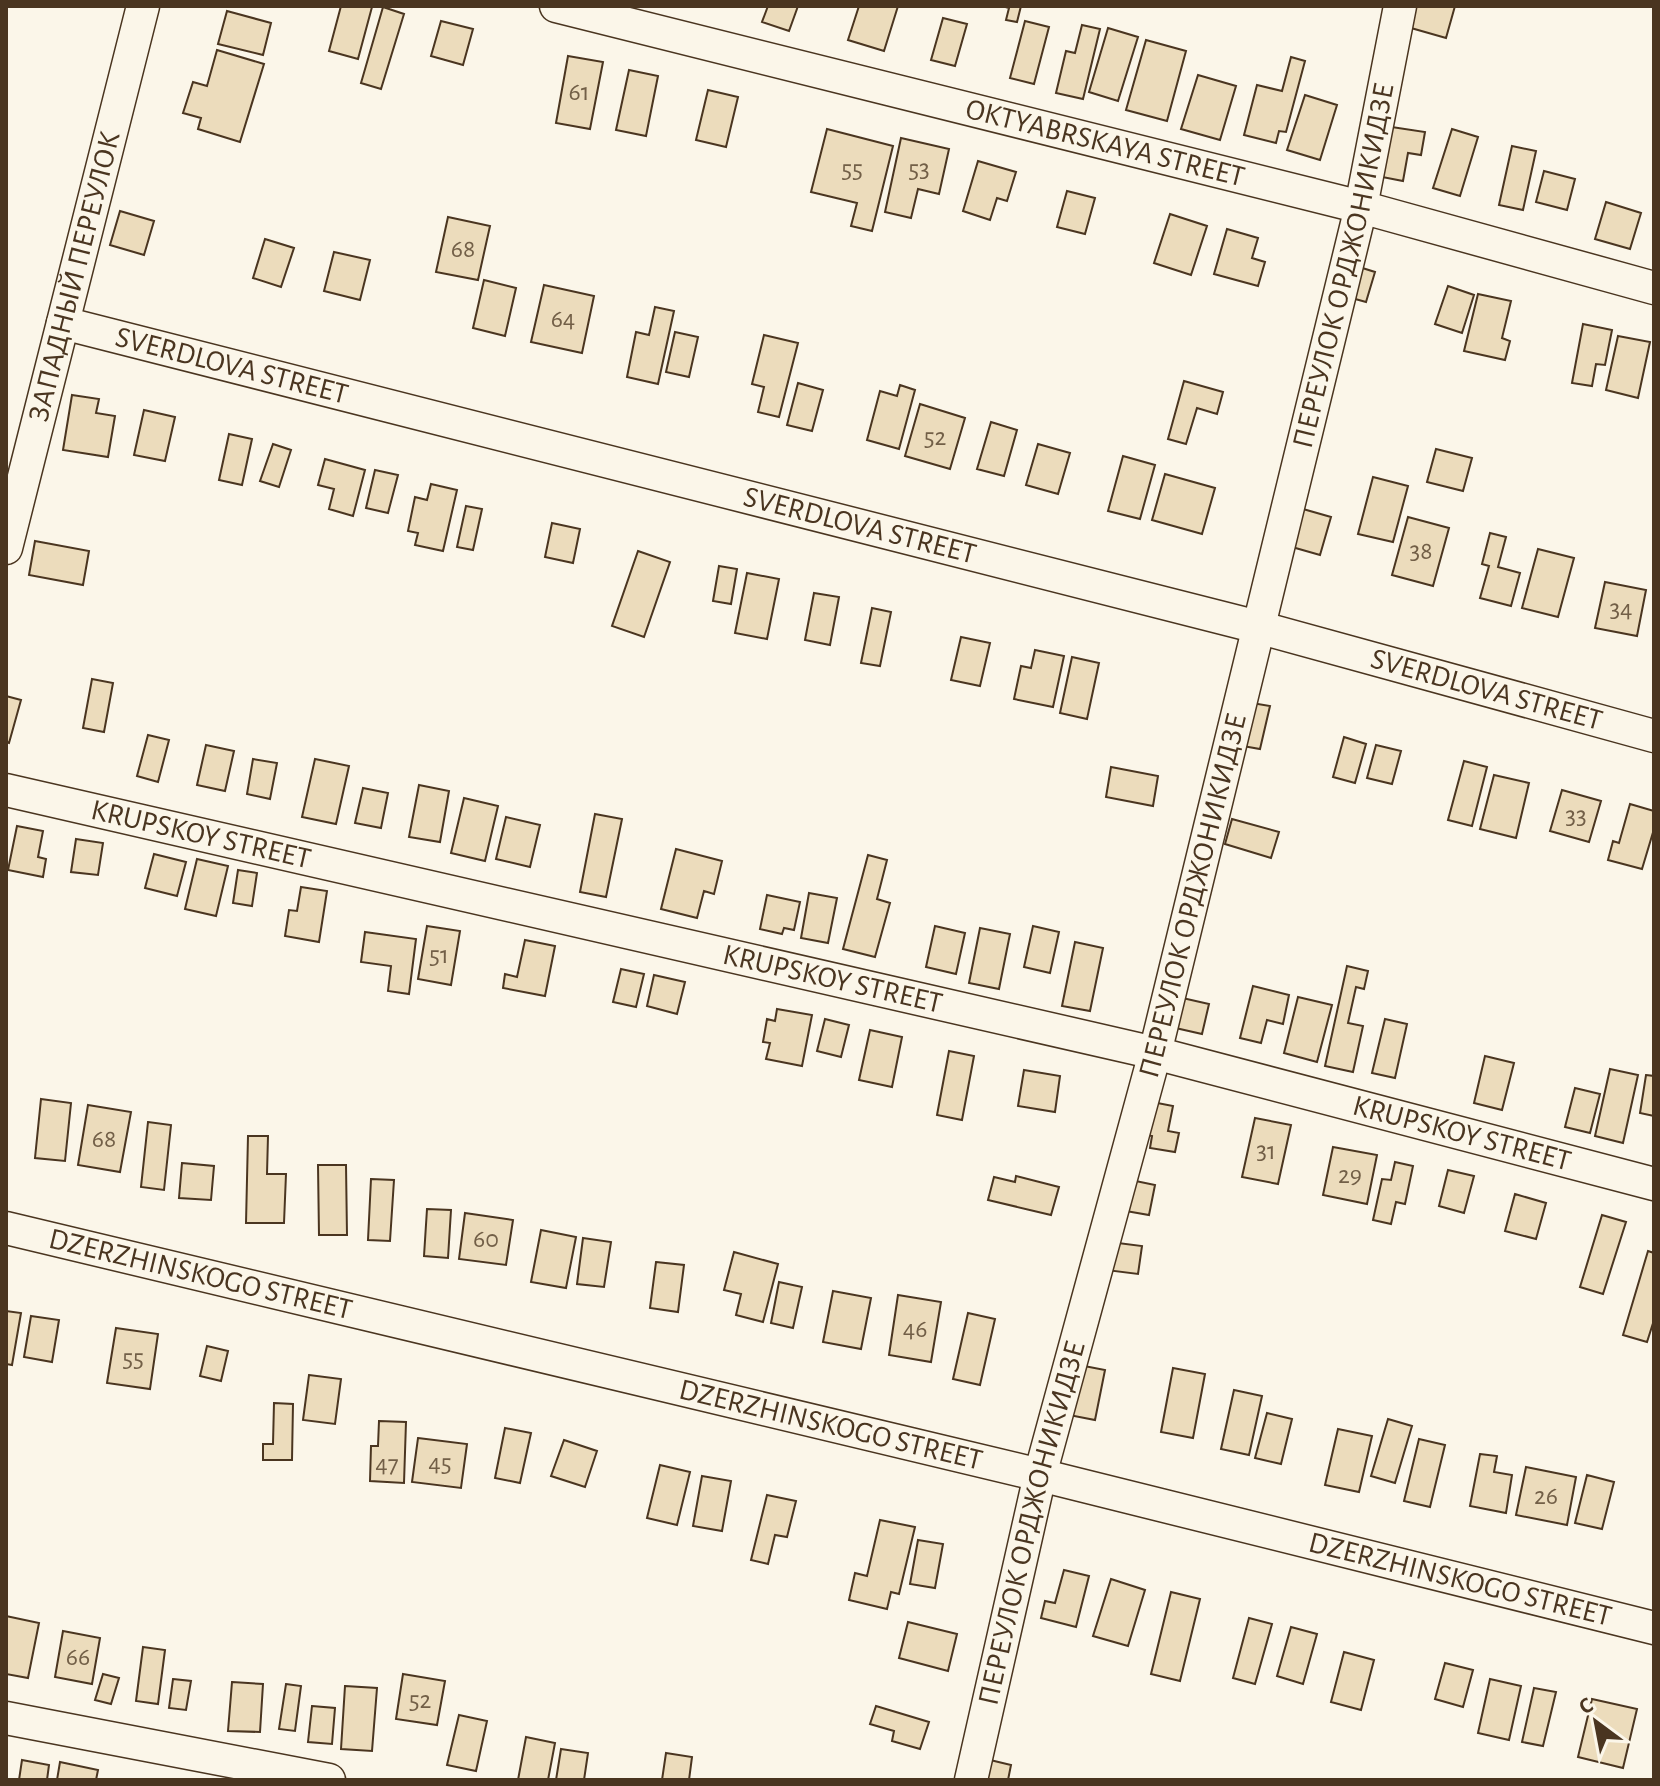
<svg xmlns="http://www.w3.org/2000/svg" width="1660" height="1786" viewBox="0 0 1660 1786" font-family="'Alegreya Sans',sans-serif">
<rect width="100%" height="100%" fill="#fbf6e9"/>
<path fill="#ecdcbc" stroke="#4a3520" stroke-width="2" d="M 341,6 L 372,7 L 358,59 L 329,51 Z
M 768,6 L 798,6 L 789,31 L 762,22 Z
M 859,6 L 898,6 L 884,51 L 848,40 Z
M 1002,6 L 1021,6 L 1017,22 L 1006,20 L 1009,8 Z
M 1410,6 L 1455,6 L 1446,38 L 1404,26 Z
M 383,7 L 404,14 L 381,89 L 361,83 Z
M 227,11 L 271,23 L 263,55 L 218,44 Z
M 943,18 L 967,24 L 955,66 L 931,60 Z
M 441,21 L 473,29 L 463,65 L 431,56 Z
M 1025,21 L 1049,27 L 1034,84 L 1010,78 Z
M 1082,25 L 1100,29 L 1083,99 L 1056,93 L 1066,51 L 1075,53 Z
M 1108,28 L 1138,37 L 1118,101 L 1089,92 Z
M 1146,40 L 1186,51 L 1167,121 L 1126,110 Z
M 217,50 L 264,64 L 240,142 L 198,129 L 201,118 L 183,113 L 193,82 L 207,86 Z
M 568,56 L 603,62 L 590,129 L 556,123 Z
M 1291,57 L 1305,61 L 1286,132 L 1279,131 L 1276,143 L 1244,135 L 1257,85 L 1282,91 Z
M 629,70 L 658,76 L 646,136 L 616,130 Z
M 1198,75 L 1236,86 L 1220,140 L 1181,129 Z
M 708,90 L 738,97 L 726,147 L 696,140 Z
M 1305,95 L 1337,105 L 1320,160 L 1287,150 Z
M 1385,126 L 1425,132 L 1421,155 L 1408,153 L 1403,181 L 1377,176 Z
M 827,129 L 893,146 L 872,231 L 851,226 L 857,203 L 811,192 Z
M 1452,129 L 1478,137 L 1460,196 L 1433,188 Z
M 901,138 L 949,149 L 939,194 L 918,189 L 911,218 L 885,212 Z
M 1512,146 L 1536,151 L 1523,210 L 1499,205 Z
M 978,161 L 1016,172 L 1007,201 L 997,198 L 990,220 L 963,211 Z
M 1544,171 L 1575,179 L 1567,210 L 1536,202 Z
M 1067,191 L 1095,198 L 1085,234 L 1057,227 Z
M 1606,202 L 1641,213 L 1630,249 L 1595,239 Z
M 120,211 L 154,221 L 144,255 L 110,245 Z
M 1170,214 L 1207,226 L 1191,275 L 1154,263 Z
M 448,217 L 490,226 L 478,280 L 436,272 Z
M 1227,229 L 1258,238 L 1252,258 L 1265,262 L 1258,286 L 1214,274 Z
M 265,239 L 294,248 L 281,287 L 253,278 Z
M 334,252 L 370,260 L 360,300 L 324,291 Z
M 1356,266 L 1375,272 L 1366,302 L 1348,297 Z
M 484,280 L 516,288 L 505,336 L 473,328 Z
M 544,285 L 594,296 L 582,353 L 531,342 Z
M 1448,286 L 1474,295 L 1462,333 L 1435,324 Z
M 1478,294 L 1511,301 L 1502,338 L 1510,341 L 1505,360 L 1464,351 Z
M 655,307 L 674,311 L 658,384 L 627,377 L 636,332 L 649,335 Z
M 1583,324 L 1612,330 L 1605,365 L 1596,364 L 1592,386 L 1572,383 Z
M 675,332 L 698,337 L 689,377 L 666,372 Z
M 764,335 L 798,343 L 779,417 L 758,412 L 764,387 L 752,384 Z
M 1618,336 L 1650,342 L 1638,398 L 1606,390 Z
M 1184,381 L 1223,392 L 1217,414 L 1197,408 L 1186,444 L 1168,439 Z
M 798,383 L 823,390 L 812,431 L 787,425 Z
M 900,385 L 915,390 L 899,449 L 867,440 L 880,391 L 897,396 Z
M 72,395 L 99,399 L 96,413 L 115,416 L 108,457 L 63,450 Z
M 920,404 L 965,418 L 950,469 L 905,456 Z
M 144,410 L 175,417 L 165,461 L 134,455 Z
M 991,422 L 1017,430 L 1004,476 L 977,469 Z
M 229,434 L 252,439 L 242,485 L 219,480 Z
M 273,444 L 291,450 L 279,487 L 260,481 Z
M 1038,444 L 1070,453 L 1058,494 L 1026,485 Z
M 1436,449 L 1472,458 L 1463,491 L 1427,482 Z
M 1123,456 L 1155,465 L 1140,519 L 1108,511 Z
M 325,459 L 365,470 L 353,516 L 329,509 L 334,489 L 318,485 Z
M 375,470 L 398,475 L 388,513 L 366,508 Z
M 1165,474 L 1215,488 L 1202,534 L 1152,520 Z
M 1373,477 L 1408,486 L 1393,542 L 1358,534 Z
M 431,484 L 457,490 L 443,551 L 415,545 L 418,533 L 408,531 L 415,497 L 427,500 Z
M 466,506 L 482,509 L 473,550 L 457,547 Z
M 1303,509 L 1331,517 L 1320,555 L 1292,547 Z
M 1408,517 L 1449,528 L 1433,586 L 1392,575 Z
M 552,523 L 580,529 L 573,563 L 545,557 Z
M 1490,533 L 1506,537 L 1498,567 L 1520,573 L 1511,606 L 1480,598 L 1489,566 L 1482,564 Z
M 35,541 L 89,551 L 83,585 L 29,575 Z
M 1538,549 L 1574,558 L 1558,617 L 1522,608 Z
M 638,551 L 670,562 L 644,637 L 612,626 Z
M 719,566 L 737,569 L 731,604 L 713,601 Z
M 747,573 L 779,579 L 767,639 L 735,633 Z
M 1605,582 L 1646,590 L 1637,636 L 1595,628 Z
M 814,593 L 839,597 L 830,645 L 805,640 Z
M 872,608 L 891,612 L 880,666 L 861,663 Z
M 961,637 L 990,643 L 980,686 L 951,680 Z
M 1035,650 L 1064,656 L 1053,707 L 1014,699 L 1021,666 L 1031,668 Z
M 1072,657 L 1099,663 L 1087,719 L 1060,713 Z
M 92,679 L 113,683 L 104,732 L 83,728 Z
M 6,696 L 21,700 L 9,743 L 6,742 Z
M 1246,702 L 1270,706 L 1260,749 L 1237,745 Z
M 148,735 L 169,740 L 158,782 L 137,776 Z
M 1344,737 L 1366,744 L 1355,783 L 1333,777 Z
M 206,745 L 234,751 L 225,791 L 197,785 Z
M 1376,745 L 1401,751 L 1392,784 L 1367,778 Z
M 253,759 L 277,763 L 270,799 L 247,794 Z
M 315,759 L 349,766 L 336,824 L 302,817 Z
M 1464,761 L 1487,767 L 1472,826 L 1448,820 Z
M 1111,767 L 1158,776 L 1153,806 L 1106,797 Z
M 1494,775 L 1529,783 L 1516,838 L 1480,829 Z
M 419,785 L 449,791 L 440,842 L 409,837 Z
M 363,788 L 388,793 L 381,828 L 355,823 Z
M 1562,790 L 1601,801 L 1589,842 L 1550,831 Z
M 464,798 L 498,806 L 485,861 L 451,853 Z
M 1630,804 L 1654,811 L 1654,829 L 1642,869 L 1608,860 L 1613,841 L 1619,843 Z
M 595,814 L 622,819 L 606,897 L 580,892 Z
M 506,817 L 540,825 L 530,867 L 496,859 Z
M 1232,819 L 1279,832 L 1271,858 L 1225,844 Z
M 17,826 L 43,831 L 38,857 L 46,859 L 43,877 L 8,870 Z
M 76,839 L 103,843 L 98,875 L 71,872 Z
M 676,849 L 722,861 L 714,894 L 704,891 L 697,918 L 661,909 Z
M 154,854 L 186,862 L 177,896 L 145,888 Z
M 868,855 L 887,860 L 877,899 L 890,903 L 875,957 L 843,949 Z
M 197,859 L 228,866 L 216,916 L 185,909 Z
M 238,870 L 257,873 L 252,906 L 233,903 Z
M 301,887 L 327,891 L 319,942 L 285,936 L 289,910 L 297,911 Z
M 809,893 L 837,898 L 828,943 L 801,938 Z
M 767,895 L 800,902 L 794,930 L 784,928 L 782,934 L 760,929 Z
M 427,926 L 460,931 L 451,985 L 418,979 Z
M 935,926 L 965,933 L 956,974 L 926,967 Z
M 1033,926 L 1059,932 L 1050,973 L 1024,967 Z
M 980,928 L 1010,934 L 999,989 L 969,983 Z
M 365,932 L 416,939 L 409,994 L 388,991 L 391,966 L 361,962 Z
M 525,940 L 555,946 L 545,996 L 503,988 L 505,974 L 517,977 Z
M 1075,942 L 1103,948 L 1090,1011 L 1062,1006 Z
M 1347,966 L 1368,971 L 1364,989 L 1356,987 L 1348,1023 L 1363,1026 L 1353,1072 L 1325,1066 Z
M 621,969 L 644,974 L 636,1007 L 613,1002 Z
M 654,975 L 685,982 L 677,1014 L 647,1006 Z
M 1253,986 L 1289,995 L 1283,1024 L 1267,1020 L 1261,1043 L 1240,1038 Z
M 1156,992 L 1209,1004 L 1202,1034 L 1149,1022 Z
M 1298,997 L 1332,1005 L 1317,1062 L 1284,1053 Z
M 777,1009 L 812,1015 L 802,1066 L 766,1059 L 770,1043 L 763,1042 L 767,1019 L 775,1021 Z
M 825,1019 L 849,1025 L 841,1057 L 817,1051 Z
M 1385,1019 L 1407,1024 L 1395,1078 L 1372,1073 Z
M 870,1030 L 902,1037 L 892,1087 L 859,1080 Z
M 949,1051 L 974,1056 L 962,1120 L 937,1115 Z
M 1485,1056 L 1514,1063 L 1502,1110 L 1474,1103 Z
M 1610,1069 L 1638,1075 L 1623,1143 L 1595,1136 Z
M 1024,1070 L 1060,1076 L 1055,1112 L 1018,1106 Z
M 1646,1075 L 1654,1076 L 1654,1116 L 1640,1113 Z
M 1575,1088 L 1600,1094 L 1590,1133 L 1565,1127 Z
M 41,1099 L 71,1103 L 65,1161 L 35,1158 Z
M 1147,1101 L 1173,1106 L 1168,1131 L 1179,1133 L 1175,1152 L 1150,1148 L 1152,1136 L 1141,1134 Z
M 88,1105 L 131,1112 L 120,1172 L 78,1165 Z
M 1255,1118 L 1291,1125 L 1278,1184 L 1242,1177 Z
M 148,1122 L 171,1125 L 164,1190 L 141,1187 Z
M 248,1136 L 268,1136 L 267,1174 L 286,1174 L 284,1223 L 246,1223 Z
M 1333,1147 L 1377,1155 L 1367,1204 L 1323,1195 Z
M 1395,1162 L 1413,1166 L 1405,1204 L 1396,1202 L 1391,1224 L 1373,1220 L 1382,1179 L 1391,1180 Z
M 182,1163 L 214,1166 L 211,1200 L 179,1198 Z
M 318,1165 L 346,1165 L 347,1235 L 319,1235 Z
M 1448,1170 L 1474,1176 L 1464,1213 L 1439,1206 Z
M 1016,1176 L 1059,1187 L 1051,1215 L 988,1200 L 994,1177 L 1015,1182 Z
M 371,1179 L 394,1180 L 390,1241 L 368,1240 Z
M 1126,1179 L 1155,1185 L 1149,1215 L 1120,1210 Z
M 1515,1194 L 1546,1203 L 1536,1239 L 1505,1231 Z
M 427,1209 L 451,1210 L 448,1258 L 424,1256 Z
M 465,1213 L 513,1220 L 506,1265 L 459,1259 Z
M 1602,1215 L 1626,1222 L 1603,1294 L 1580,1287 Z
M 541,1230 L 576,1237 L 566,1288 L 531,1282 Z
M 583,1238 L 611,1242 L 604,1287 L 577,1284 Z
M 1110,1242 L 1142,1246 L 1138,1274 L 1106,1270 Z
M 1648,1251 L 1654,1253 L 1654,1320 L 1647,1342 L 1623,1335 Z
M 734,1252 L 778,1264 L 763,1322 L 736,1315 L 741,1294 L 724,1290 Z
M 656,1262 L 684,1265 L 678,1312 L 650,1308 Z
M 779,1282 L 802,1287 L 793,1328 L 771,1323 Z
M 833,1291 L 871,1298 L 861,1349 L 823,1342 Z
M 898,1295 L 941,1302 L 931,1362 L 889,1355 Z
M 6,1311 L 21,1313 L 12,1365 L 6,1364 Z
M 968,1313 L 995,1319 L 980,1385 L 953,1379 Z
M 31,1316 L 59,1320 L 52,1362 L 24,1357 Z
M 116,1328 L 158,1334 L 150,1389 L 107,1383 Z
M 207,1346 L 228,1351 L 221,1381 L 200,1376 Z
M 1079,1365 L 1105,1370 L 1095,1420 L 1069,1415 Z
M 1173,1368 L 1205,1374 L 1193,1438 L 1161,1432 Z
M 309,1375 L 341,1379 L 335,1424 L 303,1420 Z
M 1234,1390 L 1262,1396 L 1249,1455 L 1221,1449 Z
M 274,1403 L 293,1404 L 292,1460 L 263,1460 L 263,1444 L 273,1444 Z
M 1267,1413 L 1292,1419 L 1281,1464 L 1255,1458 Z
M 1388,1419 L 1412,1426 L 1395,1483 L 1371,1476 Z
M 379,1421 L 406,1422 L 404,1483 L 370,1481 L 371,1446 L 378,1446 Z
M 505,1428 L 531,1433 L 520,1483 L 495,1478 Z
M 1338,1429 L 1372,1436 L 1359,1492 L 1325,1485 Z
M 418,1438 L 467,1444 L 461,1488 L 412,1482 Z
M 1419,1439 L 1445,1445 L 1430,1507 L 1404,1501 Z
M 564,1440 L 597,1451 L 585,1487 L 551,1476 Z
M 1480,1454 L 1497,1456 L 1494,1472 L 1512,1475 L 1506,1513 L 1470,1506 Z
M 660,1465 L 690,1472 L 677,1525 L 647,1518 Z
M 1526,1467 L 1576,1477 L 1567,1525 L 1516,1515 Z
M 1587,1475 L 1614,1482 L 1602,1529 L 1575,1523 Z
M 702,1476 L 731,1481 L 722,1531 L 693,1526 Z
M 767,1495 L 796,1501 L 787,1537 L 775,1535 L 768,1564 L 751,1560 Z
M 880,1520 L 915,1527 L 899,1594 L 891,1592 L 887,1609 L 849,1600 L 855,1573 L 867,1576 Z
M 918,1540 L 943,1544 L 935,1588 L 910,1584 Z
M 1064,1570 L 1089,1576 L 1076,1627 L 1041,1618 L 1045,1601 L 1055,1603 Z
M 1111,1579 L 1145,1590 L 1128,1646 L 1093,1636 Z
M 1171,1592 L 1200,1599 L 1180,1681 L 1151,1674 Z
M 6,1616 L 39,1623 L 28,1678 L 6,1674 Z
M 1249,1618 L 1272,1624 L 1255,1684 L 1233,1678 Z
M 908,1622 L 957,1634 L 948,1671 L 899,1658 Z
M 1291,1627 L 1317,1634 L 1303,1684 L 1277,1676 Z
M 63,1631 L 100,1638 L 92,1684 L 55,1677 Z
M 143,1647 L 165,1650 L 158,1704 L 136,1701 Z
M 1344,1652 L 1374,1660 L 1361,1710 L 1331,1702 Z
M 1445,1663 L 1473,1670 L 1463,1707 L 1435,1699 Z
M 103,1674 L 119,1678 L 111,1704 L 95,1700 Z
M 403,1674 L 445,1681 L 437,1725 L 396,1719 Z
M 173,1679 L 191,1681 L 186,1710 L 169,1708 Z
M 1490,1679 L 1521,1686 L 1509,1740 L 1478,1733 Z
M 232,1682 L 263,1684 L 260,1732 L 228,1731 Z
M 286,1684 L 301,1686 L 295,1731 L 279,1729 Z
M 345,1686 L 377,1688 L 372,1751 L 341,1749 Z
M 1534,1688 L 1556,1692 L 1543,1746 L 1522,1742 Z
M 1592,1699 L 1637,1709 L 1623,1768 L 1578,1757 Z
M 312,1706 L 335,1708 L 332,1744 L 308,1742 Z
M 876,1706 L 929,1722 L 920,1749 L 892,1741 L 894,1731 L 870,1724 Z
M 459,1715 L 487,1721 L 476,1771 L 447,1765 Z
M 526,1737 L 555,1743 L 548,1780 L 518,1780 Z
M 561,1749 L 588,1753 L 584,1780 L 556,1780 Z
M 666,1753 L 692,1757 L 689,1780 L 662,1780 Z
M 986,1759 L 1011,1765 L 1008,1780 L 982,1780 Z
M 22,1760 L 49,1765 L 47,1780 L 19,1780 Z
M 60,1762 L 98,1770 L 96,1780 L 57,1780 Z"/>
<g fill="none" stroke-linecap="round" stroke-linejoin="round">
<defs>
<g id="minor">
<path id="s1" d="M 556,6 L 1361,207 L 1654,288"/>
<path id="s2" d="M 63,323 L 1258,627 L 1654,736"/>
<path id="s3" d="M 6,548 L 143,6"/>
<path id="s4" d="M 6,790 L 1155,1053 L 1654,1184"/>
<path id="s5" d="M 6,1228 L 1040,1475 L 1654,1628"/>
<path d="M 6,1718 L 329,1780"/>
<path id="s6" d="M 971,1780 L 1040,1475 L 1155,1053 L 1361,207 L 1400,6"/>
</g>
</defs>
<use href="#minor" stroke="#4a3520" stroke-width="35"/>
<use href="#minor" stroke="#fbf6e9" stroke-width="32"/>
</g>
<g text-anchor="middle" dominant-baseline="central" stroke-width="6" stroke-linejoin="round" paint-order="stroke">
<g font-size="26" fill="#725f47">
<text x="579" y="92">61</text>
<text x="852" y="169">55</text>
<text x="919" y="169">53</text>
<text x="463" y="249">68</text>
<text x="563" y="319">64</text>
<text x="935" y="437">52</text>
<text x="1421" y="551">38</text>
<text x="1621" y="609">34</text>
<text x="1576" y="816">33</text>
<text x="439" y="955">51</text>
<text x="104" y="1139">68</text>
<text x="1266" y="1151">31</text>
<text x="1350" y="1175">29</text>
<text x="486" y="1239">60</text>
<text x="915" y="1329">46</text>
<text x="133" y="1358">55</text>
<text x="440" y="1463">45</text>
<text x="387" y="1464">47</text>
<text x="1546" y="1496">26</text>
<text x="78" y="1657">66</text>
<text x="420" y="1700">52</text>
</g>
<g font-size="30" fill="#4a3520" stroke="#fbf6e9">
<text stroke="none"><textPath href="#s1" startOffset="566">OKTYABRSKAYA STREET</textPath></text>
<text stroke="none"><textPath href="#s6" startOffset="1560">ПЕРЕУЛОК ОРДЖОНИКИДЗЕ</textPath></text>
<text stroke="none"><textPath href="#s3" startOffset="280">ЗАПАДНЫЙ ПЕРЕУЛОК</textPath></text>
<text stroke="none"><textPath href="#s2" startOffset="174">SVERDLOVA STREET</textPath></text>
<text stroke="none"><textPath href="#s2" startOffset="822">SVERDLOVA STREET</textPath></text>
<text stroke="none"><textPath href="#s2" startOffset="1470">SVERDLOVA STREET</textPath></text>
<text stroke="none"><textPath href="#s4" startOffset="200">KRUPSKOY STREET</textPath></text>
<text stroke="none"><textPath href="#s6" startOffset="912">ПЕРЕУЛОК ОРДЖОНИКИДЗЕ</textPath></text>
<text stroke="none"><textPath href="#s4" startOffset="848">KRUPSKOY STREET</textPath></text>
<text stroke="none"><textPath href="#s4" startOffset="1496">KRUPSKOY STREET</textPath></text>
<text stroke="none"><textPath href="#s5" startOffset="200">DZERZHINSKOGO STREET</textPath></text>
<text stroke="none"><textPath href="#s5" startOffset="848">DZERZHINSKOGO STREET</textPath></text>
<text stroke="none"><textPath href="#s6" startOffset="264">ПЕРЕУЛОК ОРДЖОНИКИДЗЕ</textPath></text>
<text stroke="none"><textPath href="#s5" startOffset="1496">DZERZHINSKOGO STREET</textPath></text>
</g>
</g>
<rect width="1660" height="1786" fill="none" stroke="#4a3520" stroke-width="16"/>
<g transform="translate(1596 1722) rotate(328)" stroke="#fbf6e9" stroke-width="6" paint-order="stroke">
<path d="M0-6L14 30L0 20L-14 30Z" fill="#4a3520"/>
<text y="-12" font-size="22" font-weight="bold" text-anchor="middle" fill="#4a3520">С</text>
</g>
</svg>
